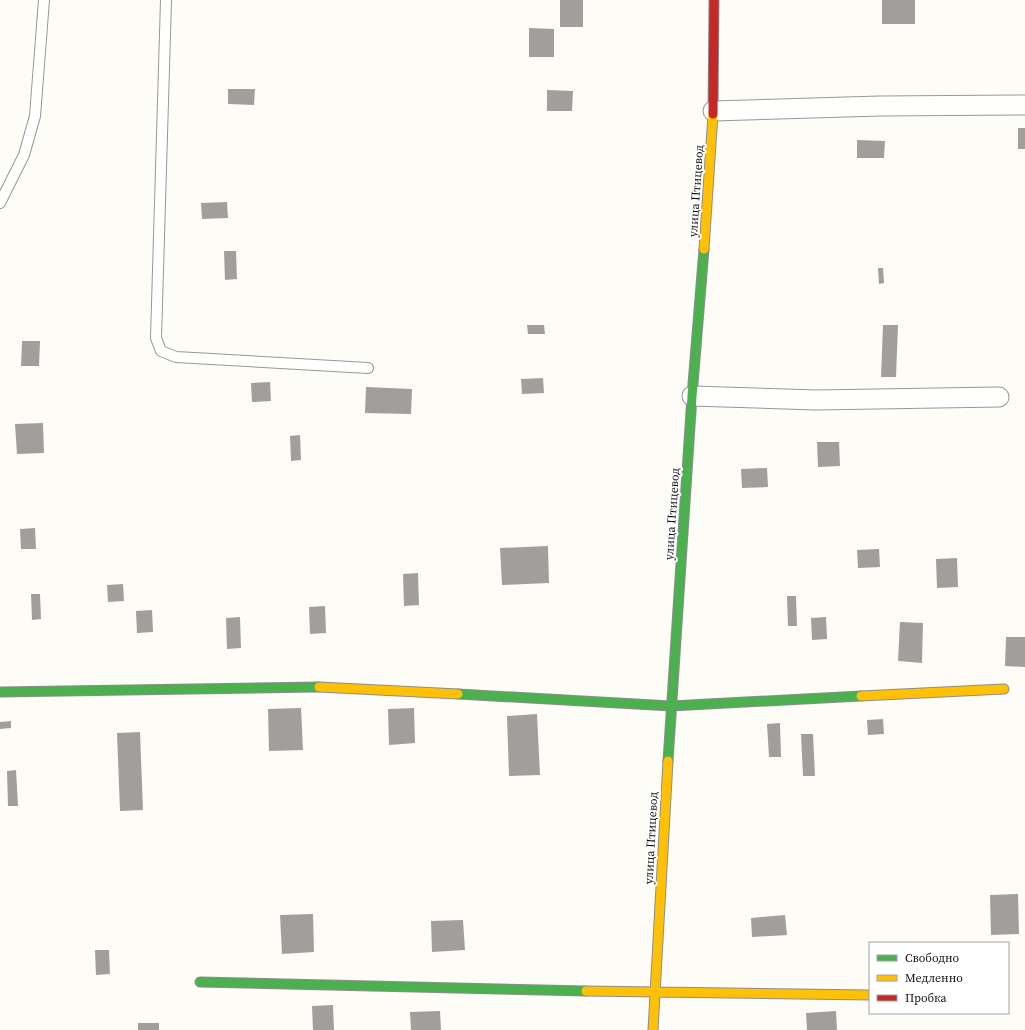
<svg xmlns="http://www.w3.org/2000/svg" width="1025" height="1030" viewBox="0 0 1025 1030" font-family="'Source Serif 4',serif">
<rect width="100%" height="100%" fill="#fdfcf7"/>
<path fill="#a19f9c" d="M 560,0 L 583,0 L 583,27 L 560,27 Z
M 882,0 L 915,0 L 915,24 L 882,24 Z
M 529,28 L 554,29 L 554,57 L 529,57 Z
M 228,89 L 255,89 L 254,105 L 228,104 Z
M 547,90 L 573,91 L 572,111 L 547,111 Z
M 1018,128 L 1025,128 L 1025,149 L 1018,149 Z
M 857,140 L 885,141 L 884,158 L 857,158 Z
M 227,202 L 228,218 L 202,219 L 201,203 Z
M 224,251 L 236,251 L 237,279 L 225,280 Z
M 878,268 L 883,268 L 884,283 L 879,284 Z
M 527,325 L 544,325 L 545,334 L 528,334 Z
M 883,325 L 898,325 L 896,377 L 881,377 Z
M 22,341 L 40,341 L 39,366 L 21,366 Z
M 543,378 L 544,393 L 522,394 L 521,379 Z
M 270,382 L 271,401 L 252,402 L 251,383 Z
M 366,387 L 412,389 L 411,414 L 365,413 Z
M 43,423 L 44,453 L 17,454 L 15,424 Z
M 300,435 L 301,460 L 291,461 L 290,436 Z
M 817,442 L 839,442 L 840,466 L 818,467 Z
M 767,468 L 768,487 L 742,488 L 741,469 Z
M 35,528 L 36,549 L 21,549 L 20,529 Z
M 548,546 L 549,583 L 502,585 L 500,548 Z
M 879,549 L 880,567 L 858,568 L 857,550 Z
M 957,558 L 958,587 L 937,588 L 936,559 Z
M 418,573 L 419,605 L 404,606 L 403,574 Z
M 123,584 L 124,601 L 108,602 L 107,585 Z
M 31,594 L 40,594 L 41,619 L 32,620 Z
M 787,596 L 796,596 L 797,626 L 788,626 Z
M 325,606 L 326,633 L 310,634 L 309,607 Z
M 152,610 L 153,632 L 137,633 L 136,611 Z
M 240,617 L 241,648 L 227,649 L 226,618 Z
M 826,617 L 827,639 L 812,640 L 811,618 Z
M 900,622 L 923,623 L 922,663 L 898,661 Z
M 1006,637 L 1025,637 L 1025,667 L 1005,666 Z
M 301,708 L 303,750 L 269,751 L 268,709 Z
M 414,708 L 415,743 L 389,745 L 388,709 Z
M 537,714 L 540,775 L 509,776 L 507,716 Z
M 883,719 L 884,734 L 868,735 L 867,720 Z
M 11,721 L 11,728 L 0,729 L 0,722 Z
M 780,723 L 781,757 L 769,757 L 767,724 Z
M 140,732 L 143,810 L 120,811 L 117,733 Z
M 801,734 L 813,734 L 815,776 L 803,776 Z
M 16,770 L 18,806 L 8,806 L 7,771 Z
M 1018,894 L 1019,934 L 991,935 L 990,895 Z
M 313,914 L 314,952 L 282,954 L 280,915 Z
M 785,915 L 787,935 L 752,937 L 751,918 Z
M 463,920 L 465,950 L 432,952 L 431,921 Z
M 95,950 L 109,950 L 110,974 L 96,975 Z
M 333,1005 L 334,1030 L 313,1030 L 312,1006 Z
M 440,1011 L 441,1030 L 411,1030 L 410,1012 Z
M 836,1011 L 837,1030 L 807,1030 L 806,1013 Z
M 138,1023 L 159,1023 L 159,1030 L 138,1030 Z"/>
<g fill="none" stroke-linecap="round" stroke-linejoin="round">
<defs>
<path id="lane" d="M 166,0 L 156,338 L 161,351 L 176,357 L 368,368
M 0,203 L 24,155 L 35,116 L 44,0"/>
<path id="street" d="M 713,111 L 880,106 L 1025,105
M 692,396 L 816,400 L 999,397"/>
<path id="fast" d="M 0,692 L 319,687
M 458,694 L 671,706 L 861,696
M 668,761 L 692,396 L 704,249
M 200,982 L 586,991"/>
<path id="slow" d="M 704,249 L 713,114
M 319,687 L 458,694
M 861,696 L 1004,689
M 586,991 L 870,995
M 653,1030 L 668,761"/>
<path id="jam" d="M 713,114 L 714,0"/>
</defs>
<use href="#lane" stroke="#979795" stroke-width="12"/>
<use href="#street" stroke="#979795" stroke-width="21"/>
<use href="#fast" stroke="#8e8d8b" stroke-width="11"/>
<use href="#slow" stroke="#8e8d8b" stroke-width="11"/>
<use href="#jam" stroke="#8e8d8b" stroke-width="11"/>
<use href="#lane" stroke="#fffffe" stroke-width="10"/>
<use href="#street" stroke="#fffffe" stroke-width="19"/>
<use href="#fast" stroke="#4caf50" stroke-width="9"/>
<use href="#slow" stroke="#ffc107" stroke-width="9"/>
<use href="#jam" stroke="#c62828" stroke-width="9"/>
</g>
<g text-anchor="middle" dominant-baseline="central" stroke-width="4" stroke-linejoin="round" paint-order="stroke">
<g font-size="12" fill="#111" stroke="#fff">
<text transform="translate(696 191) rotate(-86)">улица Птицевод</text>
<text transform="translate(672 514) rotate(-86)">улица Птицевод</text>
<text transform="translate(651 838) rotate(-87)">улица Птицевод</text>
</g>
</g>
<rect x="869" y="942" width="140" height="72" fill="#ffffff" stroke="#a0a0a0"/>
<rect x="877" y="955" width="20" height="6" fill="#4caf50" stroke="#a0a0a0"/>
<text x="905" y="962" font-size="12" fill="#111111">Свободно</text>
<rect x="877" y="975" width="20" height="6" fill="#ffc107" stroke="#a0a0a0"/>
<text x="905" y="982" font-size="12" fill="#111111">Медленно</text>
<rect x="877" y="995" width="20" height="6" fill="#c62828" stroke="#a0a0a0"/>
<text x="905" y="1002" font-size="12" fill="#111111">Пробка</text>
</svg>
